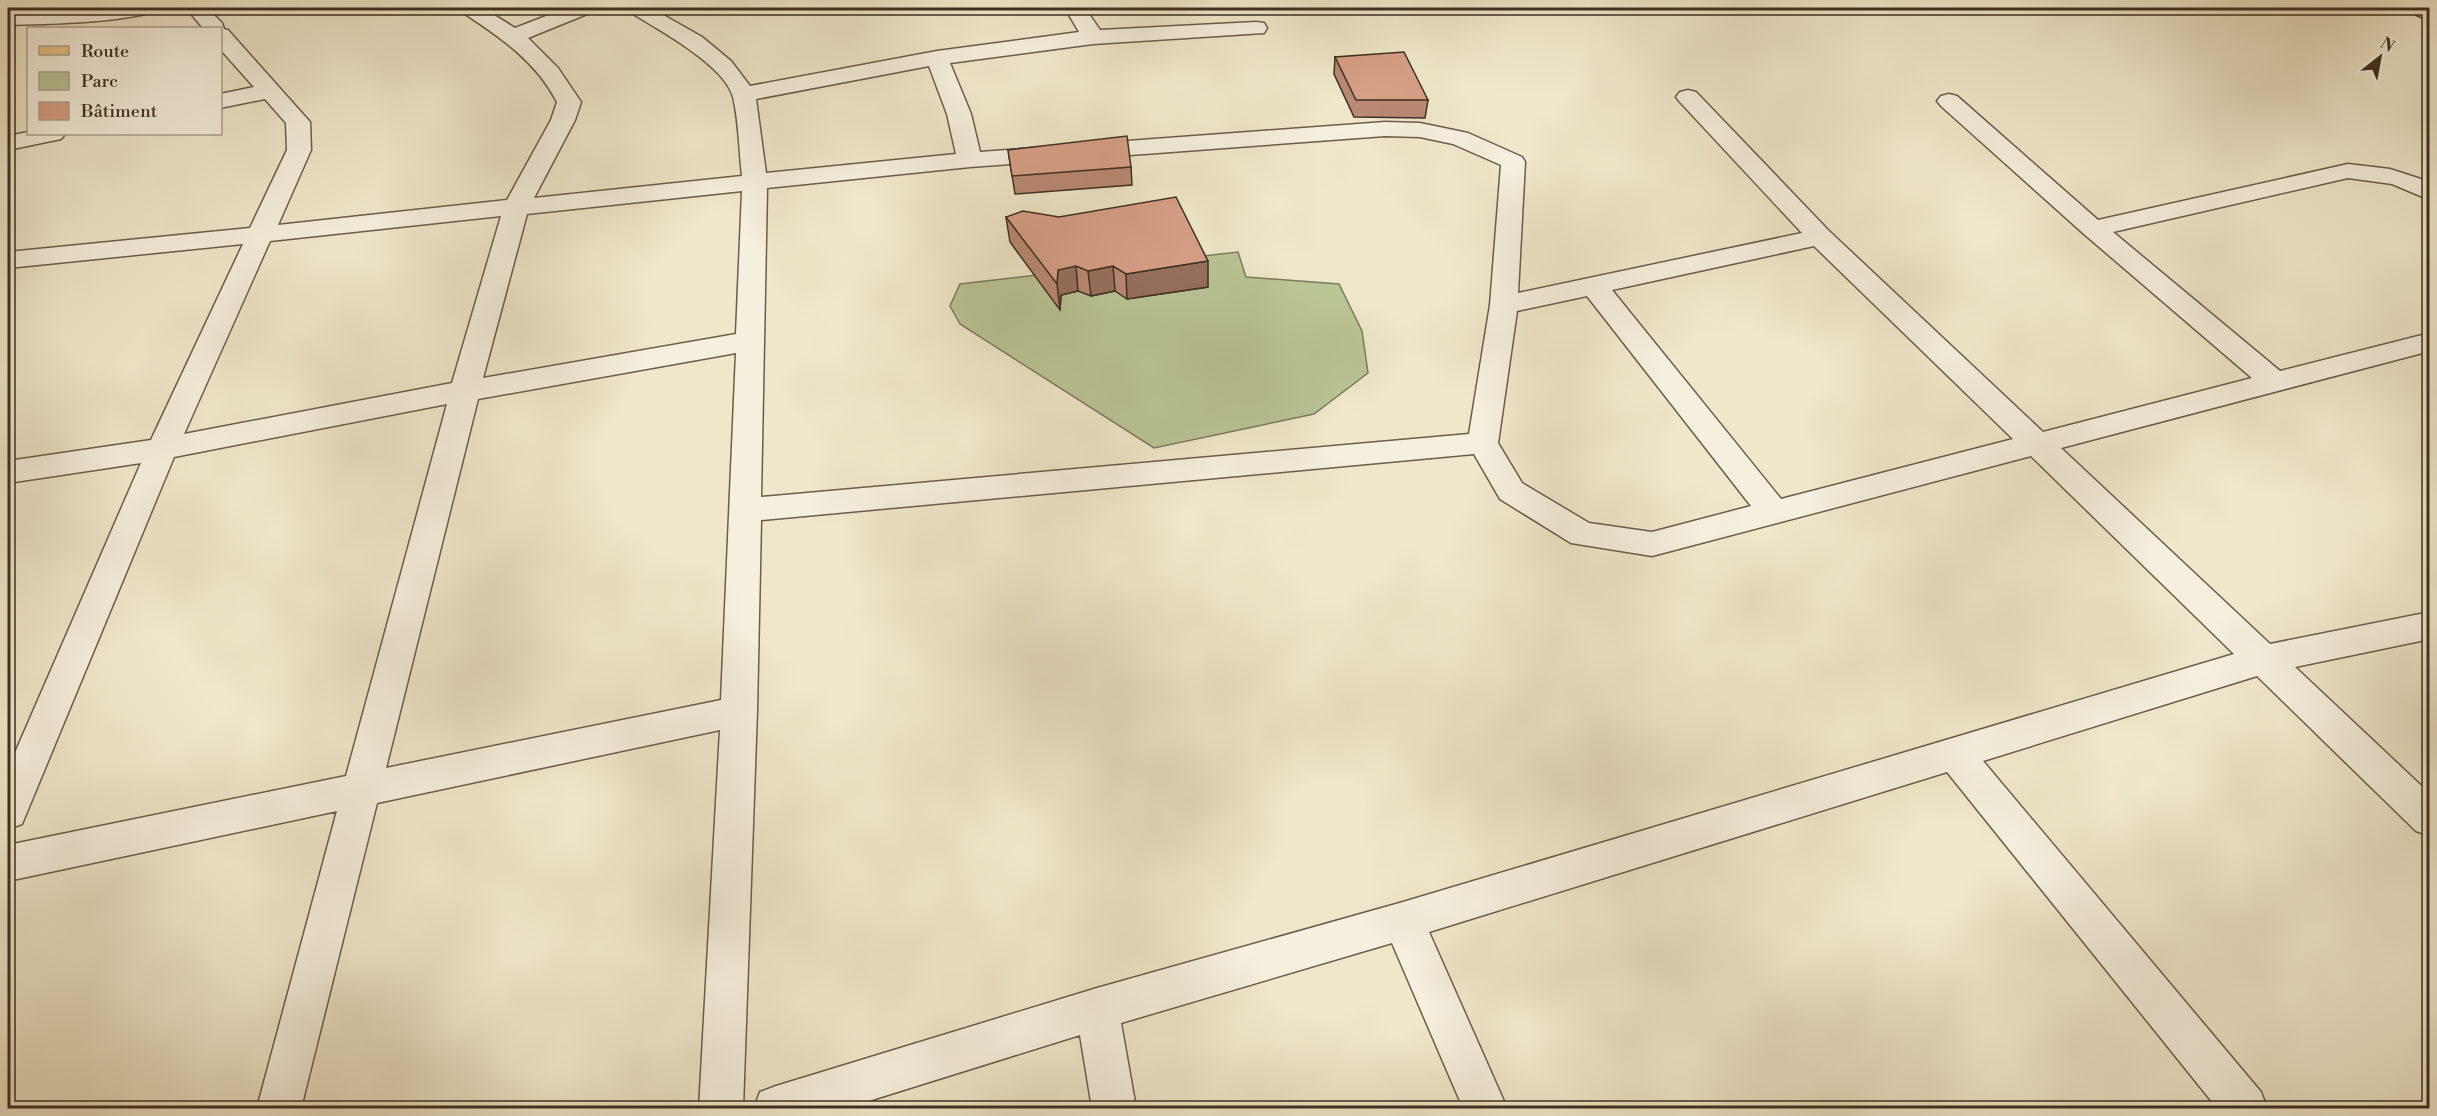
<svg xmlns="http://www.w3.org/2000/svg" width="2437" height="1116" viewBox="0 0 2437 1116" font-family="'Libre Bodoni',serif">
<rect width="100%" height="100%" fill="#efe7ca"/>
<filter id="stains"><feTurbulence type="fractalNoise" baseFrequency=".00333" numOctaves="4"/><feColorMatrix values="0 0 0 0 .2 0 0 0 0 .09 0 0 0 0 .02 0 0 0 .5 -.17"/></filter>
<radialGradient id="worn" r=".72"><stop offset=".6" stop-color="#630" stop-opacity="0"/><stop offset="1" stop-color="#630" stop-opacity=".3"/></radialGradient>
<path fill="#bac596" stroke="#7c7a5c" stroke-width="1.5" d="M 1238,252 L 1246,277 L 1339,284 L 1362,331 L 1368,373 L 1314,414 L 1154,448 L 960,324 L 950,306 L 960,284 Z"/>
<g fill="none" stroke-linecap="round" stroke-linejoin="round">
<defs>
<path id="minor" d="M 86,8 L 158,8 L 154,12 C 111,23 52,24 8,25 L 8,13 Z
M 186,8 L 207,8 L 222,23 L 224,29 L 228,30 L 310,122 L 311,150 L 278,225 L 507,200 L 551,120 L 557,102 C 536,61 500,37 462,12 L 459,8 L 483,8 L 515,28 L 567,8 L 596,8 L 592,12 L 528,38 L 558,68 L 581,102 L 575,120 L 534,198 L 742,176 C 739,150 739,122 733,97 C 725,65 657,29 630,12 L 627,8 L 651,8 L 702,37 L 731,61 L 750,86 L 937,51 L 1079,32 L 1065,8 L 1085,8 L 1100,30 L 1256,22 L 1264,23 L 1267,28 L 1264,33 L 1093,44 L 950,63 L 971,114 L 980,152 L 1385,122 L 1420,123 L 1468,133 L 1522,157 L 1525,162 L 1518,293 L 1802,233 L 1680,102 L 1676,97 L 1680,92 L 1688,90 L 1696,92 L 1829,231 L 2043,432 L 2252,378 L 2084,234 L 1941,106 L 1937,101 L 1941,96 L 1949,94 L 1957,96 L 2098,220 L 2348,164 L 2390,169 L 2430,182 L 2430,200 L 2392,184 L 2348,178 L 2113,232 L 2280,371 L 2430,333 L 2430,351 L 2061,448 L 2270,644 L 2430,612 L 2430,639 L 2295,667 L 2430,794 L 2430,836 L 2416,831 L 2257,676 L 1983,761 L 2261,1092 L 2267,1108 L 2217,1108 L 1947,772 L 1429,932 L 1507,1108 L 1463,1108 L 1392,943 L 1121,1023 L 1136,1108 L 1092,1108 L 1080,1035 L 846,1108 L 754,1108 L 760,1092 L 776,1086 L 1097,988 L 1403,902 L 2234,654 L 2031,456 L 1652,556 L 1571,543 L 1500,499 L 1474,454 L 761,520 L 757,711 L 743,1108 L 699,1108 L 720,730 L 377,803 L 301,1108 L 257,1108 L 337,811 L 8,881 L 8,845 L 346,776 L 447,404 L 174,457 L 27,812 L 22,824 L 8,829 L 8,769 L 141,463 L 8,483 L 8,461 L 151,440 L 243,244 L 8,268 L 8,252 L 250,228 L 287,150 L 286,123 L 265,99 L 220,108 L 220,94 L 254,87 L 220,49 L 220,28 L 203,28 ZM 929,66 L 947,114 L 956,154 L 766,173 L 756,99 ZM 1385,136 L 1420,137 L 1453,144 L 1501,165 L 1490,305 L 1469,434 L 761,497 L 767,188 L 970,167 ZM 742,191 L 736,334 L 483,378 L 527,214 ZM 501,216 L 452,383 L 184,434 L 270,241 ZM 1814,246 L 2013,439 L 1781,499 L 1612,290 ZM 1587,296 L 1751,506 L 1652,532 L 1589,523 L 1522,483 L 1498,443 L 1517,311 ZM 736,353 L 721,700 L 386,768 L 478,399 Z
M 28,132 L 28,134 L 65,134 L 61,139 L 8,150 L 8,136 Z"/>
<path id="major" d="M 2406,8 L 2430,8 L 2430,21 L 2410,12 Z"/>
</defs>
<use href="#minor" stroke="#6a5d4b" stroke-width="3"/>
<use href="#major" stroke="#3d2f21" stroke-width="3"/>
<use href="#minor" fill="#f5efdd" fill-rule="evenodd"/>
<use href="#major" fill="#e8c485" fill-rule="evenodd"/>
</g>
<path fill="#b98973" stroke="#3d2f21" stroke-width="1.5" d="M 1335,57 L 1428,100 L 1425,118 L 1354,117 L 1334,74 Z
M 1008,150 L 1131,167 L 1132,185 L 1015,194 Z
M 1006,217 L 1208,287 L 1127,299 L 1115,291 L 1091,296 L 1078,291 L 1061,295 L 1060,310 L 1010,242 Z"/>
<path fill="#966f5e" stroke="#3d2f21" stroke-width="1.5" d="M 1208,261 L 1208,287 L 1127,299 L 1126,274 Z
M 1076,266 L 1078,291 L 1061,295 L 1060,310 L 1057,284 L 1058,270 Z
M 1113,266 L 1115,291 L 1091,296 L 1088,271 Z"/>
<path fill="#d79f86" stroke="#3d2f21" stroke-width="1.5" d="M 1404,52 L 1428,100 L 1356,100 L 1335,57 Z
M 1127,136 L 1131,167 L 1012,176 L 1008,150 Z
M 1176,197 L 1208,261 L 1126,274 L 1113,266 L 1088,271 L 1076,266 L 1058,270 L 1057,284 L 1006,217 L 1023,211 L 1059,217 Z"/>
<rect width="2437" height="1116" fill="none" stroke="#efe7ca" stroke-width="30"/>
<rect x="9" y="9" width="2419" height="1098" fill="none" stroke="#3d2f21" stroke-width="3"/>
<rect x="15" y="15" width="2407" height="1086" fill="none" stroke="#3d2f21" stroke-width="1.5"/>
<rect x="27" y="27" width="195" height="108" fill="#f5efdd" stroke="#aba292" stroke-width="1.5"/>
<rect x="39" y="46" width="30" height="9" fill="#e8c485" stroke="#aba292" stroke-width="1.5"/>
<text x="81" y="57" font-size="18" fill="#3d2f21">Route</text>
<rect x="39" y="72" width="30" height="18" fill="#bac596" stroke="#aba292" stroke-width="1.5"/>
<text x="81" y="87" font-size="18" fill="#3d2f21">Parc</text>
<rect x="39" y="102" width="30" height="18" fill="#d79f86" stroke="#aba292" stroke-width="1.5"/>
<text x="81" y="117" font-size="18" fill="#3d2f21">Bâtiment</text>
<g transform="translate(2380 57) rotate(31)" stroke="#f5efdd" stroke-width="4.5" paint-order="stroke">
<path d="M0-4.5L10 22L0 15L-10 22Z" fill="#3d2f21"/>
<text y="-9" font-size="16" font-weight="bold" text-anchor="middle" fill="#3d2f21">N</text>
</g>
<rect width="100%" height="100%" filter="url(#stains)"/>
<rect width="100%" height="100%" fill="url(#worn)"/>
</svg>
